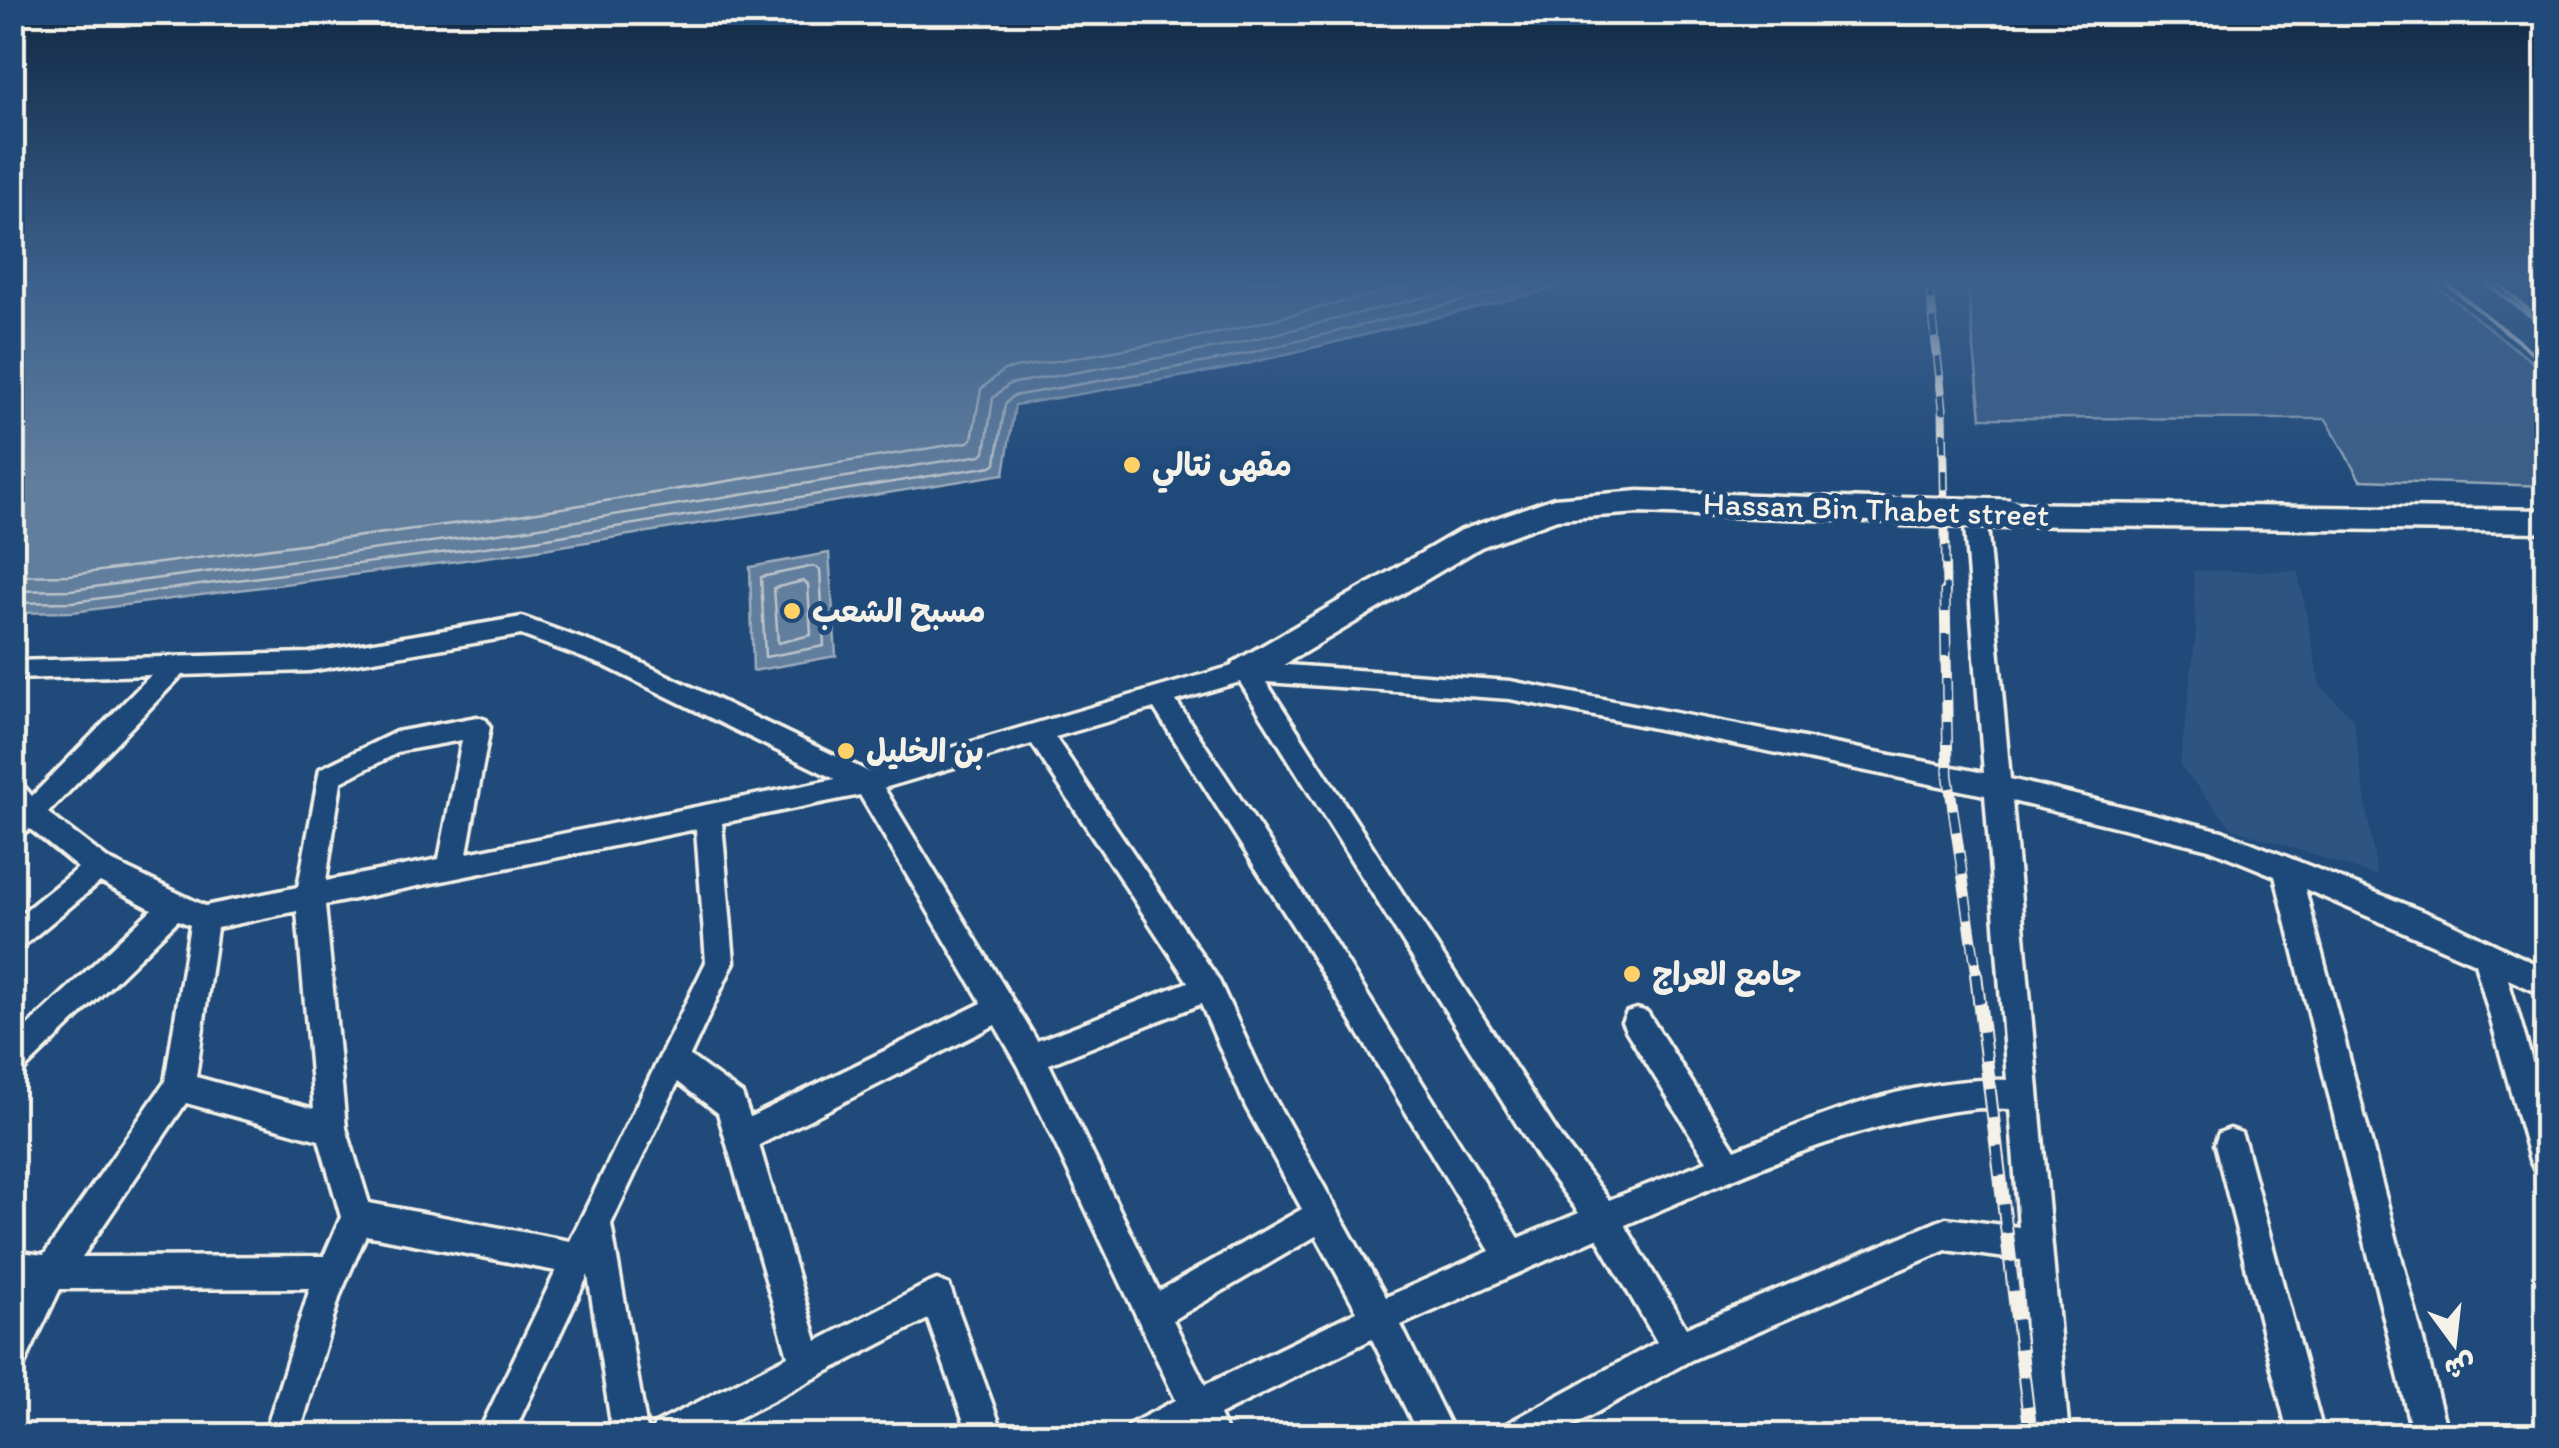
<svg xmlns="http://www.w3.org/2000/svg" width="2559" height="1448" viewBox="0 0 2559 1448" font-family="Itim,'Playpen Sans Arabic',sans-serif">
<rect width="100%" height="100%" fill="#1f4a7a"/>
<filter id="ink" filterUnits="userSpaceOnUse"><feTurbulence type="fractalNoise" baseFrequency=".01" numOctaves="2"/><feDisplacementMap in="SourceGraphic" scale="20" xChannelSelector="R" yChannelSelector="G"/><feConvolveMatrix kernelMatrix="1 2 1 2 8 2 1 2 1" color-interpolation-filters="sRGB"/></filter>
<g filter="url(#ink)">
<path fill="#2d5581" d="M 2193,571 L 2298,571 L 2320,686 L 2353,718 L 2377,876 L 2232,828 L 2180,766 L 2196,633 Z"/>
<path fill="#3a5f88" stroke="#97a8b8" stroke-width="2.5" d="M 1967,281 L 2430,281 L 2546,373 L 2546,486 L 2360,480 L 2326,419 L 1981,418 Z"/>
<path fill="#627e9d" stroke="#9cacbb" stroke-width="2.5" d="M 12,281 L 1585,281 L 1226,369 L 1015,405 L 1004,474 L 525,552 L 73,612 L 13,613 Z
M 829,553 L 836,656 L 753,671 L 750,567 Z"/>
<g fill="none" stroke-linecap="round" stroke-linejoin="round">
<path stroke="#bac3ca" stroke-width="2.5" d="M 814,566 L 820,570 L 824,646 L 765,657 L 761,577 Z
M 12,576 L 70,575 L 519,515 L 968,442 L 972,439 L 981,389 L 1004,370 L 1219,333 L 1428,281
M 803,581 L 808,585 L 811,635 L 778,643 L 774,588 Z
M 12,591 L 71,590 L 521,530 L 981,455 L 985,452 L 993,398 L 1009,384 L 1222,347 L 1491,281
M 12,603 L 72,602 L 523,542 L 992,466 L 996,463 L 1005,404 L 1013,396 L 1224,359 L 1543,281"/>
<defs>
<path id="street" d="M 1975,505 L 1986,513 L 2010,779 L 2222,831 L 2444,920 L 2546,969 L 2546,996 L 2508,979 L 2546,1109 L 2546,1175 L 2535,1171 L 2530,1160 L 2475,963 L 2305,889 L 2448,1436 L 2413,1436 L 2275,876 L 2209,849 L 2012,801 L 2069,1436 L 2034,1436 L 2021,1260 L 1946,1250 L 1691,1360 L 1554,1436 L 1501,1436 L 1506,1424 L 1657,1342 L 1597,1238 L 1401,1325 L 1455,1436 L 1419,1436 L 1372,1339 L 1219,1415 L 1228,1436 L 1193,1436 L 1190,1430 L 1179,1436 L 1125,1436 L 1130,1424 L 1176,1400 L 1019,1067 L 995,1025 L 759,1145 L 817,1341 L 925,1285 L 937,1280 L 949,1285 L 1004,1436 L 969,1436 L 928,1319 L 704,1436 L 650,1436 L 655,1424 L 788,1356 L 718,1113 L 678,1082 L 611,1224 L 648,1436 L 613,1436 L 588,1275 L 512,1436 L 477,1436 L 556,1271 L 366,1235 L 340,1295 L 299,1436 L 264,1436 L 310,1288 L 60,1289 L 24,1365 L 12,1370 L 12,1316 L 27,1286 L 12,1283 L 12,1251 L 44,1255 L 165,1082 L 190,925 L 178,920 L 23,1071 L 12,1075 L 12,1041 L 152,909 L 100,882 L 22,947 L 12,950 L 12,921 L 78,868 L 30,829 L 12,839 L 12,780 L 21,783 L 32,796 L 151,675 L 12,679 L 12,661 L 309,653 L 522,617 L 623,654 L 869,772 L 1246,662 L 1510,681 L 1984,773 L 1964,513 ZM 521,635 L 605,666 L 835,779 L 467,853 L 490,727 L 486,720 L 477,717 L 396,732 L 320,769 L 298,887 L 205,906 L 109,860 L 48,813 L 182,675 L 309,671 ZM 1240,682 L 1539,1160 L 1579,1213 L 1519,1238 L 1325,927 L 1176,701 ZM 1266,682 L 1510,699 L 1985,795 L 2007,1080 C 1910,1077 1824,1115 1735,1150 L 1647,1012 L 1637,1009 L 1627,1012 L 1622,1022 L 1627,1032 L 1707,1161 L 1609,1200 L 1561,1138 ZM 1154,708 L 1305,945 L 1490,1251 L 1386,1297 L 1268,1087 L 1218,979 L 1055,737 ZM 462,740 L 439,859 L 326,881 L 341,782 L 401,751 ZM 1032,744 L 1188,982 L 1037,1041 L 884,788 ZM 860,795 L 982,1003 L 750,1117 L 742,1094 L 690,1056 L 734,962 L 722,823 ZM 696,829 L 706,962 L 570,1241 L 369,1203 L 346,1128 L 325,905 ZM 297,911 L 314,1109 L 196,1077 L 217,928 ZM 1201,1004 L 1246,1107 L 1302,1209 L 1159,1291 L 1049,1064 ZM 186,1103 L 319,1140 L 341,1217 L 324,1256 L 82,1257 ZM 1980,1108 L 2010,1109 L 2019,1227 L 1946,1218 L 1686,1328 L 1625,1225 C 1739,1177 1855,1120 1980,1108 ZM 1316,1236 L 1357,1311 L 1205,1385 L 1173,1320 Z
M 2230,1129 L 2241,1133 L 2245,1144 L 2324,1436 L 2289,1436 L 2215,1144 L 2219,1133 Z"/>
<path id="secondary" d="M 1639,491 L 1900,500 L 1911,503 L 1915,511 L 1911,519 L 1900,522 L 1639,513 L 1557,519 L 1481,547 L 1258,680 L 1246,684 L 1234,680 L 1229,671 L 1234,662 L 1459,531 L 1554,498 Z
M 2010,503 L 2546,510 L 2546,532 L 2010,525 L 1999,522 L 1995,514 L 1999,506 Z"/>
<path id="primary" d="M 2446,281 L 2480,281 L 2546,330 L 2546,355 L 2535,352 Z
M 2498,281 L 2532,281 L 2546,292 L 2546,315 L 2535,313 Z"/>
</defs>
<use href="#street" stroke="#f4f1e8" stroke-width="7"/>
<use href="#secondary" stroke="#f4f1e8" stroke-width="7"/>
<use href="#primary" stroke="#f4f1e8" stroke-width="8"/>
<use href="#street" fill="#1f4a7a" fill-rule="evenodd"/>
<use href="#secondary" fill="#1f4a7a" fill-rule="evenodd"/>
<use href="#primary" fill="#1f4a7a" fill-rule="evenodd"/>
<defs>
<path id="rail-far2" d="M 1929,281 L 1943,408 L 1946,593"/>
<path id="rail-far1" d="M 1945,590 L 1948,775 L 1977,976"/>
<path id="rail" d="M 1976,974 L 2031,1436"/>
</defs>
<use href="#rail-far2" stroke="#f4f1e8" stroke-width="9"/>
<use href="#rail-far1" stroke="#f4f1e8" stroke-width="11"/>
<use href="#rail" stroke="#f4f1e8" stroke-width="14"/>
<use href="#rail-far2" stroke="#1f4a7a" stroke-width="6" stroke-dasharray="19" stroke-linecap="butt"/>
<use href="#rail-far1" stroke="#1f4a7a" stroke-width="8" stroke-dasharray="22" stroke-linecap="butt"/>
<use href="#rail" stroke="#1f4a7a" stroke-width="10" stroke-dasharray="29" stroke-linecap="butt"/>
<defs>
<path id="secondary-bridge" d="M 1900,511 L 2010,514"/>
</defs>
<use href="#secondary-bridge" stroke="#f4f1e8" stroke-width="35" stroke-linecap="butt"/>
<use href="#secondary-bridge" stroke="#1f4a7a" stroke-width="29"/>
</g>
</g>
<linearGradient id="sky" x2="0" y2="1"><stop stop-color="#112943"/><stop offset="0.58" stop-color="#3c608d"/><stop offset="1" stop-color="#3c608d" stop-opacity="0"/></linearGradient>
<rect width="2559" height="484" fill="url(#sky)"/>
<g fill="#ffd166" stroke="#1f4a7a" stroke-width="4">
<circle cx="1132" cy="465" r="10"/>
<circle cx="792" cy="611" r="10"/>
<circle cx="846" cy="751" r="10"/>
<circle cx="1632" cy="974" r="10"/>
</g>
<g text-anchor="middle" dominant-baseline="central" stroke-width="10" stroke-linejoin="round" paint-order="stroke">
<g font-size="32" font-weight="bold" fill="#f4f1e8" stroke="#1f4a7a" text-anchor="start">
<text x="1152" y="465">مقهى نتالي</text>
<text x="812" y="611">مسبح الشعب</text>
<text x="866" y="751">بن الخليل</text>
<text x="1652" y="974">جامع العراج</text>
</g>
<g font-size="32" fill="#f4f1e8" stroke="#1f4a7a">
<text transform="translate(1876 509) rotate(2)">Hassan Bin Thabet street</text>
</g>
</g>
<rect width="2559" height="1448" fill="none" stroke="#1f4a7a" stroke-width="50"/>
<rect x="25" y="25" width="2509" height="1398" fill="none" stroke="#f4f1e8" stroke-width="4" filter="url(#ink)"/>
<g transform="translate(2454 1343) rotate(165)" stroke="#1f4a7a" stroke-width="8" paint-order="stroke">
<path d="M0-8L18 38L0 25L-18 38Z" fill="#f4f1e8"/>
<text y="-15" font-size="28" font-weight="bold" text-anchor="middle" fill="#f4f1e8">ش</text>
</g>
</svg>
